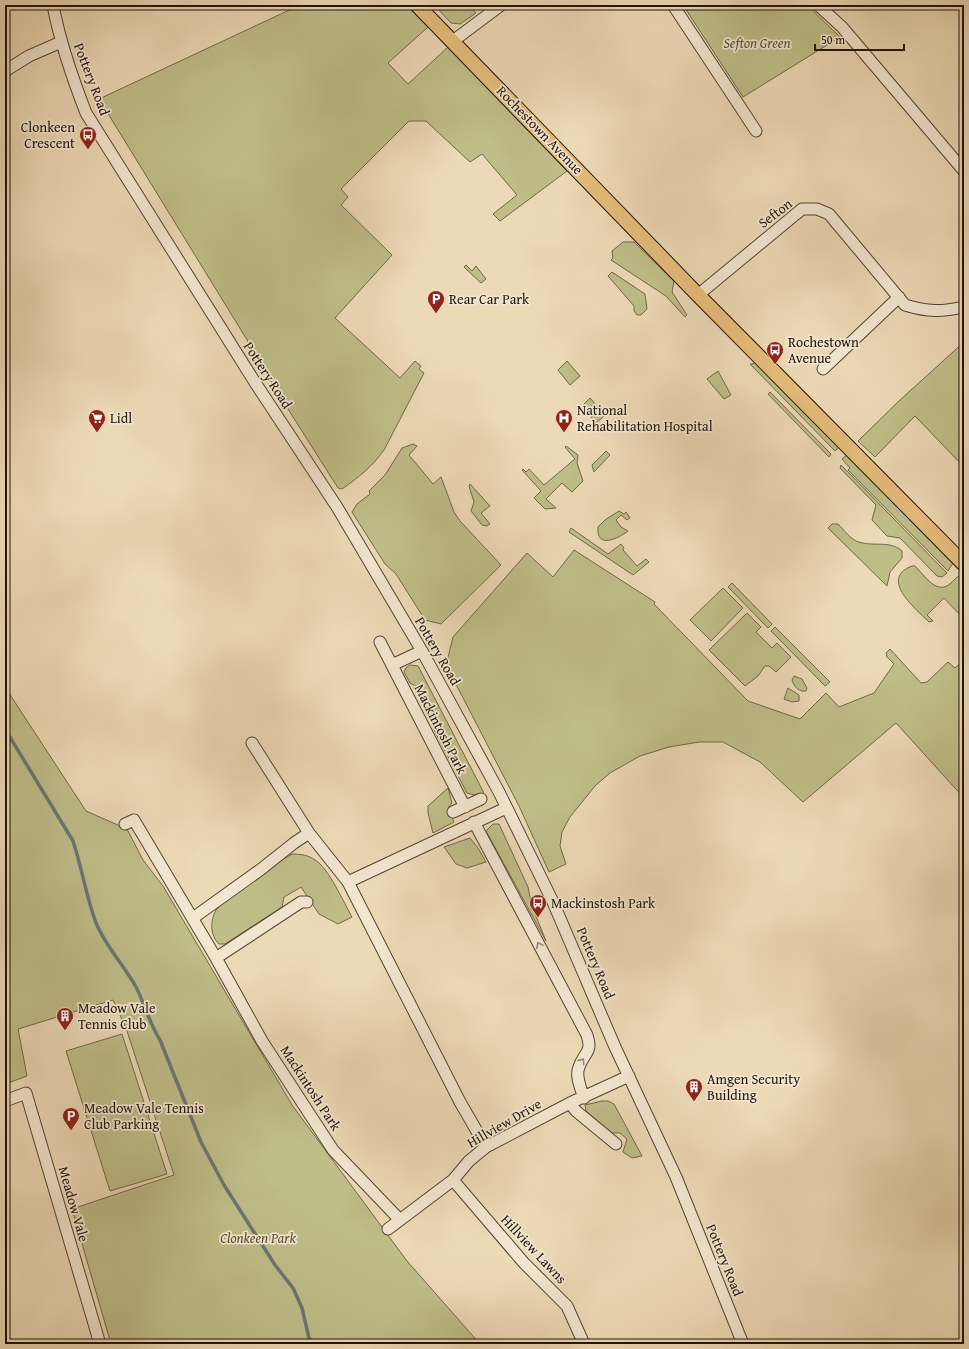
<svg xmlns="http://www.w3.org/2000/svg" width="969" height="1349" font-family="'Gentium Book Plus',serif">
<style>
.green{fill:#bfbd88;stroke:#706849}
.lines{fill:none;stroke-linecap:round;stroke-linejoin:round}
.stream{stroke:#6b7672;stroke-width:3.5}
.minor-casing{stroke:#534535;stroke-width:13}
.major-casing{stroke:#20140a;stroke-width:16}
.minor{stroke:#f3e6cf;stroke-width:11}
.major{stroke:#e6bc7a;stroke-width:14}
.oneway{stroke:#948876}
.labels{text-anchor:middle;stroke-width:3.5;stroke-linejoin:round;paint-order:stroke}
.park-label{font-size:14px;font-style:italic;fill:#584f36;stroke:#f3e6cf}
.street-label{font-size:14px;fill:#20140a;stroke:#f3e6cf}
.poi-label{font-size:14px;fill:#20140a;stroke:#f3e6cf;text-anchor:start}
</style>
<rect width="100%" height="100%" fill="#ecd9b5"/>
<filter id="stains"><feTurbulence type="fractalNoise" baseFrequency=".005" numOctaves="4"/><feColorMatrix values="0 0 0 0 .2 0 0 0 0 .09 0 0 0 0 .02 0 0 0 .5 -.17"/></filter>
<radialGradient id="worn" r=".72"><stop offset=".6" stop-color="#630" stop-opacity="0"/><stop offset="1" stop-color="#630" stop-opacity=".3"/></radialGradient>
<path class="green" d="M300 5H406L428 27 388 63 408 84 448 47 567 171 500 221 493 214 517 195 482 154 470 162 426 121H409L341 189 348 197 341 205 392 255 335 318 400 378 415 361 421 366 419 369 424 373 384 450C372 467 359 477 342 489L338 488 281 398 249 343 99 99Z
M434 5H469L476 13 460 24 451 23Z
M683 5H807L840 37 743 97Z
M623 242H634L674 281 672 292 687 315 685 317 666 296 611 260 613 258 612 251Z
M466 265 472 271 476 266 486 279 481 283 464 267Z
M612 272 645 294 647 309 641 315H637L634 311V306L608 276Z
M964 342V467L915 416 875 457 858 441 900 400Z
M756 360 840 446 835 451 750 364H753Z
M567 361 580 376 570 385 558 370Z
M718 371 731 395 724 399 707 379Z
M770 392 831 454 829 457 768 394Z
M590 398 603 413 609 407 612 409 596 423 582 406Z
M413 444 417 446 409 455 433 484 441 477 454 512 460 521 501 565 441 624 425 620 396 574 385 564 352 512 357 504 370 494 369 491 385 475 402 448Z
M566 446 578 455 577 463 583 481 572 492 562 483 546 499 556 508 545 509 534 498 541 491 522 470 523 469 526 472 529 469 544 485 575 459 565 447Z
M606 451 610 455 594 472 592 465Z
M848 454 950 558 953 563 948 571 848 470 850 468 842 459Z
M841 465 947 573 942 577 937 576 900 538 887 536 872 520 876 505 840 468Z
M470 484 490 506 481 513 490 524 487 526 482 525 471 511 474 502 469 486Z
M619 511 624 514 626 512 630 518 627 520 621 515 616 520 621 527 628 531C619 538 596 550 598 527L605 520Z
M832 524H838C844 530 851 540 859 542 874 547 890 540 902 551V558L890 572 887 586 828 528Z
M571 528 608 554 621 544 624 548 623 550 637 566 646 559 649 562 633 575 569 532Z
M574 550 655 602 654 604 748 701 800 719 826 693 839 707 874 693 894 664 886 656 887 655 886 653 890 649 921 683 927 682 948 662 955 668 964 660V798L896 723 803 802 760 762 723 742H699L669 747 640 756 610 773 595 786 570 817 562 832 560 846 566 864 549 872 519 806 446 665 453 637 527 553 553 577Z
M912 566H915C925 576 937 596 951 583 955 579 958 575 964 575V619L944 598 927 615 933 621 929 622C917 610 878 579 912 566Z
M732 583 772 624 768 628 728 587Z
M723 588 743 608 711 641 690 620Z
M747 613 761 627 756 632 772 648 777 643 791 657 776 672 769 666H765L758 676 745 686 709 650Z
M775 627 830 682 825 686 771 631Z
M410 665 418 666 484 793 474 795 467 793 434 730 433 725 436 720 417 687 410 683 404 672 406 668Z
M794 676 802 679 807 688 806 691C799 692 794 687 792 680Z
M5 687 86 811 127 829 143 860 163 886 292 1105 407 1261 480 1344H285L284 1342 282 1344H111L72 1209 174 1175 126 1028 113 1000 18 1029 27 1076 5 1084Z
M788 688 799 695V701L792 702 784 699Z
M448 788 452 803 448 808 454 822 433 833 428 813V806Z
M493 824H499L528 887 532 906 546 941 486 831Z
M470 838 478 848 486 862 467 868 456 864 444 847Z
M292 854C301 854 308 855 315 860 328 867 344 903 352 917L338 924 319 914 301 887 284 897 282 907 225 944H219C210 935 210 921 216 910 221 902 282 859 292 854Z
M122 1034 167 1174 110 1191 66 1051Z
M602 1101H608L614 1104 642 1156 632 1158 623 1152 627 1139 620 1133H612L586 1111 585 1105Z"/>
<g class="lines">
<path class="stream" d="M5 729 73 841C82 868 86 896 96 923 106 947 124 965 136 987 145 1004 149 1023 160 1040L201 1142 224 1185 275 1265 293 1288 302 1308 309 1338 313 1344"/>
<defs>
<path id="minor" d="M53 5C60 43 72 77 86 113L256 384 337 507 422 651 499 792 553 902 615 1047 676 1177 743 1344
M673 5 756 131
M818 5 842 27 964 171
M453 41 501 5
M5 71 29 56 61 42
M698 295 802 209H817L829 214 905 305C928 312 941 312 964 307
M823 369 899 297
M380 642 465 807
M392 665 422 651
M252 743 309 833 348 882 460 1102 486 1147
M453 812 481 799
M474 822 587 1035C593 1053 584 1052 579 1067 575 1076 581 1089 584 1098
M125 824 134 820 216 958 262 1041 333 1150 400 1220
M348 882 506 808
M193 918 260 870 294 843 309 833
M216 958 301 902H307
M5 1101 26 1093 100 1344
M570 1103 576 1111 616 1144
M453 1180 524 1263 567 1306 584 1344
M388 1229 453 1180 469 1161 486 1147 570 1103 629 1076"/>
<path id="major" d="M417 5 698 295 964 564"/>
</defs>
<use href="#minor" class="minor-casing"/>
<use href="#major" class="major-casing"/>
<use href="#minor" class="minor"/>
<use href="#major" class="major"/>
</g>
<defs><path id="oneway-chevron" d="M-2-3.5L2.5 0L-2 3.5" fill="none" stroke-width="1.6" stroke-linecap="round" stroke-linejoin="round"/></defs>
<g class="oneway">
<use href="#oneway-chevron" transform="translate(539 945) rotate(-118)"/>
<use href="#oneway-chevron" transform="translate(582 1061) rotate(-55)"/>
</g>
<defs>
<symbol id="bus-pin" viewBox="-11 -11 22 30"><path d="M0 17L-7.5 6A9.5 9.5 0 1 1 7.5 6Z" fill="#8f2418" stroke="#f3e6cf"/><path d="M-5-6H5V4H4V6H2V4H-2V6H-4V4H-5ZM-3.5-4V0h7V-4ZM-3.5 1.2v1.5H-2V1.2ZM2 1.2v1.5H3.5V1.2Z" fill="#fff"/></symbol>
<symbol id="parking-pin" viewBox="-11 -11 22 30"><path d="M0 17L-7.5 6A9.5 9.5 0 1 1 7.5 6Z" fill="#8f2418" stroke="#f3e6cf"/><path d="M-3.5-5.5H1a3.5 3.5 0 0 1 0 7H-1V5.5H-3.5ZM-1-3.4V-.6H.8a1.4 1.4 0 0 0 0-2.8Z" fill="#fff"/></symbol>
<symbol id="supermarket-pin" viewBox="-11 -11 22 30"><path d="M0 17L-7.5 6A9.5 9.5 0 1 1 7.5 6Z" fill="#8f2418" stroke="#f3e6cf"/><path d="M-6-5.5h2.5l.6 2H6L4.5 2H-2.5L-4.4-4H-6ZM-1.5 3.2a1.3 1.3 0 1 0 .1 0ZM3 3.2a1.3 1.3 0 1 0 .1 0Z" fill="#fff"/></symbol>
<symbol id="hospital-pin" viewBox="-11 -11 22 30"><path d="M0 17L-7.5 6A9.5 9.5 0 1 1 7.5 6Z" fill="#8f2418" stroke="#f3e6cf"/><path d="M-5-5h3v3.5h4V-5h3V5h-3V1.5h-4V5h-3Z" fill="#fff"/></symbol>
<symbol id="building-pin" viewBox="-11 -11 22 30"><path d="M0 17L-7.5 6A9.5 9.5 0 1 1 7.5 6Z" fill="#8f2418" stroke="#f3e6cf"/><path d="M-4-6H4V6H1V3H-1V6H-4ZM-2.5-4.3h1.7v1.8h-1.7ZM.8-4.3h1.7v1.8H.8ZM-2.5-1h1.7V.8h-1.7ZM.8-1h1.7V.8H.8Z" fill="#fff"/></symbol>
</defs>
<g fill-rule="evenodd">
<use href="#bus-pin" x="78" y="125" width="20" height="27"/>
<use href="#parking-pin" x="426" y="289" width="20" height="27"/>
<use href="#bus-pin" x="765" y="340" width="20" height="27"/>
<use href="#supermarket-pin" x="87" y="408" width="20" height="27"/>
<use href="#hospital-pin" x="554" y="408" width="20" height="27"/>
<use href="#bus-pin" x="528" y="893" width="20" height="27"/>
<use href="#building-pin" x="55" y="1006" width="20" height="27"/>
<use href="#building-pin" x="684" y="1077" width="20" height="27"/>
<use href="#parking-pin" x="61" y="1106" width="20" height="27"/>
</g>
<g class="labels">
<g class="park-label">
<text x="757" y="48">Sefton Green</text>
<text x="258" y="1243">Clonkeen Park</text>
</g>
<g class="street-label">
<text transform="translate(92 79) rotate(69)" y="5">Pottery Road</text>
<text transform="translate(540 130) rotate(46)" y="5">Rochestown Avenue</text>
<text transform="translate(775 213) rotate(-37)" y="5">Sefton</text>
<text transform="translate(268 375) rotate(57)" y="5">Pottery Road</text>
<text transform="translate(438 651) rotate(60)" y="5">Pottery Road</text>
<text transform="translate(441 729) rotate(63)" y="5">Mackintosh Park</text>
<text transform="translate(596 963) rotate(67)" y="5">Pottery Road</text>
<text transform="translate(311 1088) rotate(57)" y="5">Mackintosh Park</text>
<text transform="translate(504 1123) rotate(-30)" y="5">Hillview Drive</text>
<text transform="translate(74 1204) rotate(74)" y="5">Meadow Vale</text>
<text transform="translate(534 1249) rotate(47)" y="5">Hillview Lawns</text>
<text transform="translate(725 1260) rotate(68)" y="5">Pottery Road</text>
</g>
<g class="poi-label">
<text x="75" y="132" text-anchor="end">Clonkeen<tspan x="75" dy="16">Crescent</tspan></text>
<text x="449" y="304">Rear Car Park</text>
<text x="788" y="347">Rochestown<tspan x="788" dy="16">Avenue</tspan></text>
<text x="577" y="415">National<tspan x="577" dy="16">Rehabilitation Hospital</tspan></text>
<text x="110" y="423">Lidl</text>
<text x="551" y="908">Mackinstosh Park</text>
<text x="78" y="1013">Meadow Vale<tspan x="78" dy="16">Tennis Club</tspan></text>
<text x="707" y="1084">Amgen Security<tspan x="707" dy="16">Building</tspan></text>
<text x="84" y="1113">Meadow Vale Tennis<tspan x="84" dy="16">Club Parking</tspan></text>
</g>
</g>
<rect width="969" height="1349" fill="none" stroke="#ecd9b5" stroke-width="20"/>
<rect x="6" y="6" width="957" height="1337" fill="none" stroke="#20140a" stroke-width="2"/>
<rect x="10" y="10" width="949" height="1329" fill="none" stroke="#20140a"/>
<path d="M815 44v6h89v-6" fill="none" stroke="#20140a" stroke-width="2"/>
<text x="821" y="44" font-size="12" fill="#20140a" stroke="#f3e6cf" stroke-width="3" paint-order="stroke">50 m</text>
<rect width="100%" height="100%" filter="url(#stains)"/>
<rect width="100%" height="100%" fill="url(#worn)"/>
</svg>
